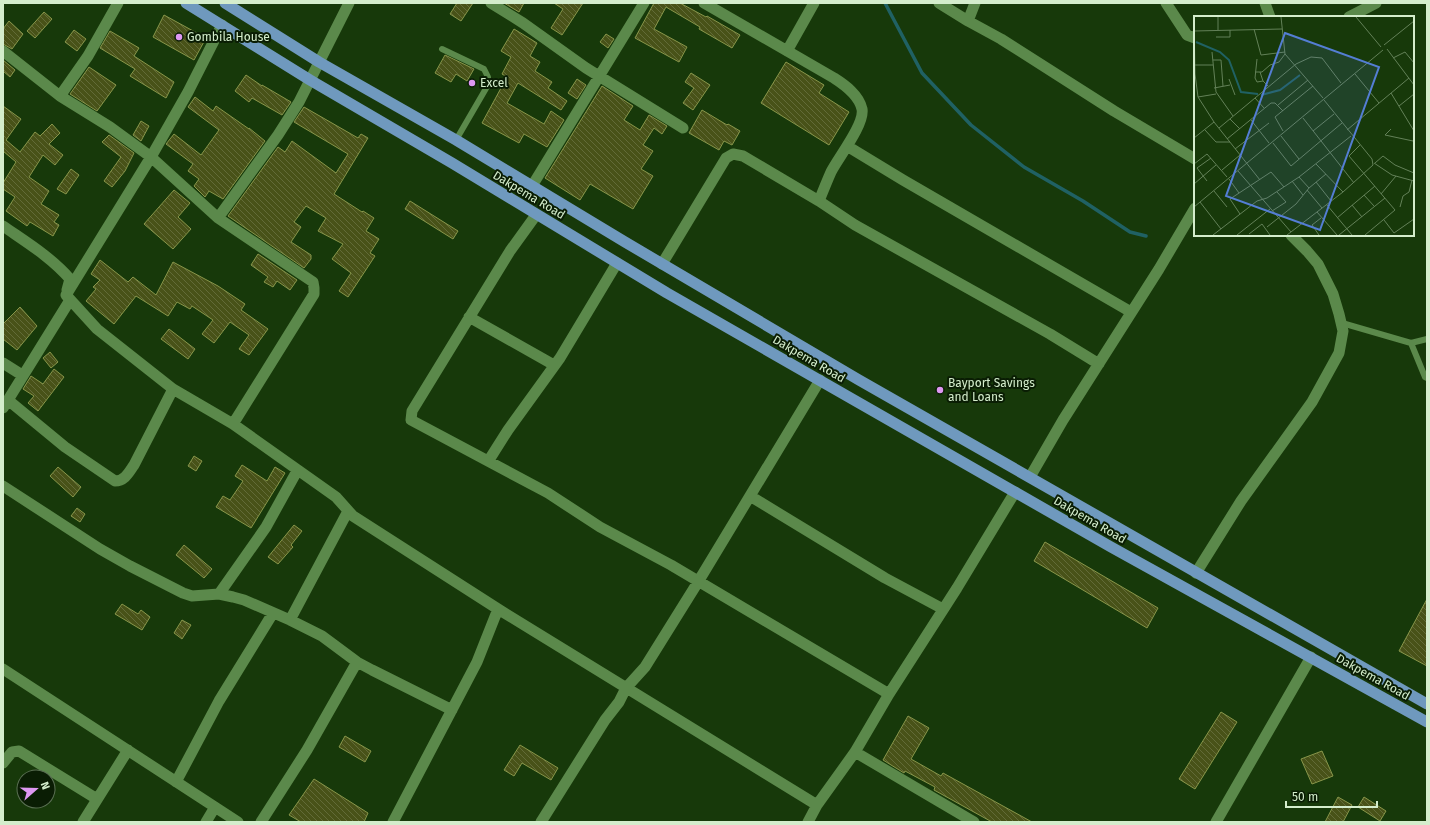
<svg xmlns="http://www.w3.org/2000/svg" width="1430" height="825" font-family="'Fira Sans',sans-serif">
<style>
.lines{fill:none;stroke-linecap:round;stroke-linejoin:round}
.stream{stroke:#206164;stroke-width:3.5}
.building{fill:url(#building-back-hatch);stroke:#88964a}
.service{stroke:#5b894b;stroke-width:6}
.minor{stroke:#5b894b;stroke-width:11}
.trunk{stroke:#6f99be;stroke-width:11}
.poi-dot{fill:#de98f2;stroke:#0a1d04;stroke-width:1.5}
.labels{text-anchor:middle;stroke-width:4;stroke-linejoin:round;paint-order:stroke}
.poi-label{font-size:12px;fill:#d4edcc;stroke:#0a1d04;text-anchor:start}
.street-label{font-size:12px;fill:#d4edcc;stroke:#0a1d04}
.inset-river{fill:none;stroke:#206164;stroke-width:2}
.inset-road{fill:none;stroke:#638158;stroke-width:1}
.view{fill:#547ed4;fill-opacity:0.15;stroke:#547ed4;stroke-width:2}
.inset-edge{fill:none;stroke:#d4edcc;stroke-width:2}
</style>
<defs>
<pattern id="building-back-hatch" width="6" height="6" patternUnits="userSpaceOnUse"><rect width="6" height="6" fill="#485218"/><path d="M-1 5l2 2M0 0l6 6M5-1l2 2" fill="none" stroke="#626b38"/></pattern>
</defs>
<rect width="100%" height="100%" fill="#17390a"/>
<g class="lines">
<path class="stream" d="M885 3 922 73 971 125 1024 167 1083 201 1130 232 1146 236"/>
</g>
<path class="building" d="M457 3H473L461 21 450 14Z
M504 3H524L519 12Z
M554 3H583L562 35 551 28 563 9Z
M654 3H680L706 17 707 16 740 35 732 48 699 29 700 27 666 7 654 29 687 47 679 62 635 38Z
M44 12 52 19 35 38 27 31Z
M164 15 206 38 194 60 153 37Z
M9 21 23 34 12 49 3 44V29Z
M514 29 537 43 530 56 540 62 535 71 552 82 548 88 567 101 561 110 518 83 507 103 544 124 551 111 564 120 547 147 524 134 519 143 482 123 507 77 502 74 511 57 501 51Z
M74 30 86 39 77 51 65 42Z
M110 31 139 48 134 56 174 82 166 98 130 76 135 69 100 48Z
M606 34 614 39 608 48 600 42Z
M445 55 474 69 467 81 456 74 451 82 435 73Z
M3 60 15 70 10 77 3 71Z
M786 62 824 85 819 93 849 112 829 145 761 103Z
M89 67 116 85 97 111 70 94Z
M691 73 710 85 693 110 683 103 694 88 685 82Z
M246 75 262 86V85L291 102 282 115 252 98 249 102 235 91Z
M577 79 586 85 577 99 568 93Z
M602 86 633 106 624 120 640 130 649 115 667 126 662 134 654 128 643 145 653 151 641 169 653 176 633 209 590 184 580 200 545 178Z
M195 97 213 111 216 106 249 129V128L265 141 223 199 209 191 205 197 194 186 199 179 188 171 193 164 166 144 174 134 201 155 219 130 188 107Z
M3 106 21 119 6 140 20 152 35 132 40 136 52 124 60 133 49 144 63 155 55 165 43 155 29 177 49 191 41 204 59 215 54 222 59 225 53 236 30 222 27 226 6 211 15 197 3 189V183L16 162 3 151Z
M304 107 358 138 361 134 368 138 334 194 362 212 363 211 374 218 366 231 379 239 370 253 375 256 348 297 339 291 351 273 332 259 343 244 318 231 326 218 306 206 294 222 301 227 291 242 311 255V259L304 268 228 216 278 147 285 152 292 141 336 173 348 154 294 122Z
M702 110 727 125 728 124 740 131 732 145 724 141 719 150 689 133Z
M141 121 149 126 141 141 133 135Z
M109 135 134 153 125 171 112 187 104 181 121 157 102 142Z
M71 169 79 175 66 194 57 189Z
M174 190 190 203 178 217 191 229 173 249 144 224Z
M410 201 458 231 453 239 405 209Z
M258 254 297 280 290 290 277 281 273 287 264 282 268 277 251 265Z
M100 260 128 282 133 277 156 295 173 262 218 286 245 304 241 310 268 329 249 355 239 349 249 335 230 322 214 343 202 334 213 320 192 306 190 309 177 302 168 316 136 296 114 324 86 301 96 289 93 287 100 280 91 274Z
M20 307 37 326 17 350 3 339V324Z
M169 329 195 349 188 359 161 339Z
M50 352 58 362 51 368 43 358Z
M54 369 64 377 38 411 28 403 34 396 23 389 31 376 43 384Z
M194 456 202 461 196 471 188 466Z
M242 465 267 481 275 467 285 473 251 528 216 507 223 496 230 500 243 481 235 476Z
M58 467 81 487 73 497 50 476Z
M77 508 85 514 80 522 71 516Z
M294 525 302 531 291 545 293 547 278 564 268 557Z
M1045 542 1158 608 1147 628 1034 561Z
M184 545 212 569 204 578 176 555Z
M1427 599V666L1399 651Z
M122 604 138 614 141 610 150 617 142 630 115 614Z
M182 620 191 625 182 639 174 633Z
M1221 712 1237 722 1195 789 1179 779Z
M908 716 929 728 911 759 941 776 943 773 1032 822H992L934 790 935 787 905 771 904 773 883 760Z
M345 736 371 751 365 762 339 747Z
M520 745 558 768 551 780 522 763 514 776 504 770Z
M1322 751 1333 776 1312 784 1301 759Z
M314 779 368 813 364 822H301L289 815Z
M1338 797 1352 805 1343 822H1325Z
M1364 797 1386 811 1380 821 1358 807Z"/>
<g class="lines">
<path class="service" d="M442 49 484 69 488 77V85L456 140
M1342 323 1411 343 1425 377 1427 378
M1411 343 1427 339"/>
<path class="minor" d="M491 3 523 23 586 68 683 128
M704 3 834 78C845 85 859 95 862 109 865 124 838 158 831 172 827 181 823 191 819 201
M939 3 968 21 1001 39 1114 111 1195 159
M1166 3 1187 35 1195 38
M1265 3 1270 17
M1349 17 1376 3
M968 21 975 3
M3 51 60 96 110 127 151 157 218 218 313 282 314 288V294L233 424
M787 51 814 3
M60 96 88 56 118 3
M847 146 903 180 1131 312
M532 186 644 3
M536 215 510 251 412 411 411 420 548 493 600 527 671 565 889 694
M218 218 278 135 299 102 349 3
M3 226C26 242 51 257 70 279L67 290
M662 264 726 158 733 154 743 156 819 201 855 225 1050 334 1099 364
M66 295 97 329 173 389 233 424 336 497 353 516 498 609 817 805
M66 295 151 157 188 92 222 25
M469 317 554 365
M3 363 22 375
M8 400 65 447 115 481C125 481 129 472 134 465L173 389
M3 408 70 300 66 295
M489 460 508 430 560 358 617 263
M1030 477 1063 420 1159 269 1195 208
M3 486 100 549 130 566 183 593 192 596 219 594 233 597 244 600 290 620 322 636 357 662 372 670 452 710
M750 496 885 578 943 609
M1196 573 1241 501 1312 402 1339 353 1343 331 1339 314 1333 294 1318 264 1307 251 1291 235
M219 594 266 527 297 471
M290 620 348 511
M3 669 238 822
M855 752 974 822
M3 763 12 752 19 751 97 799
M176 782 219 701 273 613
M83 822 128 750
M206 822 215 807
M261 822 307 750 357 662
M393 822 477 662 498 609
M541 822 605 720 619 702 626 688 645 667 698 582 820 380
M808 822 817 805 855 752 889 694 957 588 1015 492
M1216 822 1311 657"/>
<path class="trunk" d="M186 3 310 80 452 163 667 293 1111 547 1427 722
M225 3 319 62 456 140 625 242 859 380 1427 704"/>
</g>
<g class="poi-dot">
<circle cx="179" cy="37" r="4"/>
<circle cx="472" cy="83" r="4"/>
<circle cx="940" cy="390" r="4"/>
</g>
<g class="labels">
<g class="poi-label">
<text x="187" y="41">Gombila House</text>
<text x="480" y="87">Excel</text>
<text x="948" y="387">Bayport Savings<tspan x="948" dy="14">and Loans</tspan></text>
</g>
<g class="street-label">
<text transform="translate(529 195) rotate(31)" y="4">Dakpema Road</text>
<text transform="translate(809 359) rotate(30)" y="4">Dakpema Road</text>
<text transform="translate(1090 520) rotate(30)" y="4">Dakpema Road</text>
<text transform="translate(1373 677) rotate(29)" y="4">Dakpema Road</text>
</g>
</g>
<g transform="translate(1194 16)">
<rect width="220" height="220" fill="#17390a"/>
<path class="inset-river" d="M2 26 26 36 35 44 47 76 64 78M67 79 86 74 106 59"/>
<path class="inset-road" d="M0 1 1 58 4 81 20 106 66 164M87 1 91 38 129 82M162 1 187 31M60 13 67 39 91 36M24 14V1M0 15 88 13M22 21H36V14M190 29 220 5M193 33 220 69M18 36 22 76 39 100M199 42 211 36 220 47M63 43 61 62 63 66 69 65M19 44H27L29 70M1 49H19M61 56H68L76 49 85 46 91 38M66 56 69 65 74 70M161 58 185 87M35 63 41 79M20 72 36 69M197 77 220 115M4 81 22 78M61 82 102 48 117 41 128 42 147 67M84 89 114 64M205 90 220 78M109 102 160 167M36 103 46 113M57 104 75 127M25 112 61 82 70 92M197 113 191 119 219 125M11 114 22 126H36M153 114 215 62M89 115 81 101 119 70M119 115 140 98M87 120 105 143M0 122 20 106M33 123 77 87H81L89 95M79 127 97 150 148 107M166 129 155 140 201 194 171 219M41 133 75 107M180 147 198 159 220 165M181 147 189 140 201 149 220 157M0 148 13 138 33 161M122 148 149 176M28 154 46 139M44 155 97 216M105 161 115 172M35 163 45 177M13 165 3 152 17 142M98 165 109 179M122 166 137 185M0 168 22 149M113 174 128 192M20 175 33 191M187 178 202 160M170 179 180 190M6 186 27 213M133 189 158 219M158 189 168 201M0 191 189 34M206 191 209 180 215 176 218 164M78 195 92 186 83 176M123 196 143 219M46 198 36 183 77 156 90 171M143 202 181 170M190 204 200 217 220 203M73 211 102 188 115 172 132 158M55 218 68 208 76 219M19 219 63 185 73 182 105 161 157 120M43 219 76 193M93 219 149 176 179 149 178 143 130 84M125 219 118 209 127 202M145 219 191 182"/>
<path class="view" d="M91 17 185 51 126 214 32 180Z"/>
<rect width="220" height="220" class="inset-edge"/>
</g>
<rect width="1430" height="825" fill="none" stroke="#d4edcc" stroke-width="8"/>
<g transform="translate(36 789) rotate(70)"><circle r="19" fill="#0a1d04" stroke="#5b7054"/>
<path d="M0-3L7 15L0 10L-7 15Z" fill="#de98f2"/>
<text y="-6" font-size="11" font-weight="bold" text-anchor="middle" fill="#d4edcc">N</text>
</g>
<path d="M1286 801v6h91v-6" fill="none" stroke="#d4edcc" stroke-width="2"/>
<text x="1292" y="801" font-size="12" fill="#d4edcc" stroke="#0a1d04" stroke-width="3" paint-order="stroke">50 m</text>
</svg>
